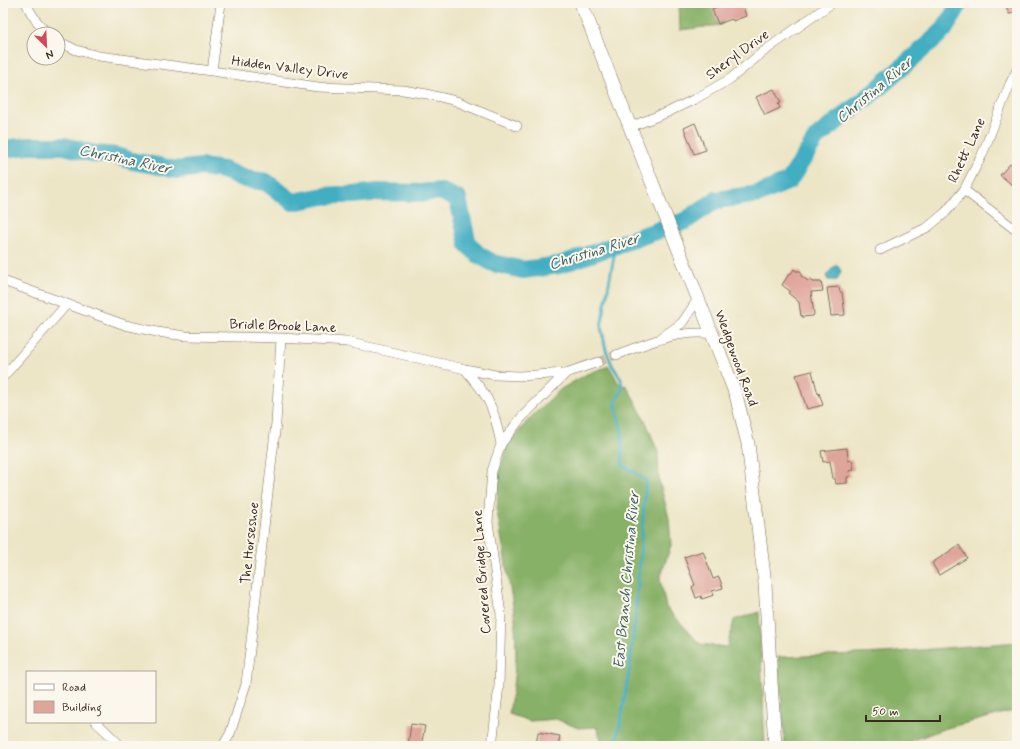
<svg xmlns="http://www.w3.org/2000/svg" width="1020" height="749" font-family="Mynerve,sans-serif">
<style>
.forest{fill:#88b168;stroke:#626e43}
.water{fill:#43aec2;stroke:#3f6c70}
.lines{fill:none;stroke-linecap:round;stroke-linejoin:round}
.stream{stroke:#43aec2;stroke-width:3}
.river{stroke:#43aec2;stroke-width:18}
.building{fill:#dfa59b}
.street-tunnel{stroke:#c9c0a4;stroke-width:9;stroke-dasharray:9 4.5;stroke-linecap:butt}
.street-casing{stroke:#796b59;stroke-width:10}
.secondary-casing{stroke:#796b59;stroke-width:14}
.street{stroke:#fff;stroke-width:9}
.secondary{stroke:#fff;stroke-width:13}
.labels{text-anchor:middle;stroke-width:4;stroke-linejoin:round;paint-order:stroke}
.street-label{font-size:14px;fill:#3b2a1e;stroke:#fbf7ec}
.water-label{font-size:15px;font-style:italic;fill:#3e5f60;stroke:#fbf7ec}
</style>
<rect width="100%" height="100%" fill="#fbf7ec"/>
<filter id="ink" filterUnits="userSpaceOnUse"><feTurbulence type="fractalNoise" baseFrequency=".025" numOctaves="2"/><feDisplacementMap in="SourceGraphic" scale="8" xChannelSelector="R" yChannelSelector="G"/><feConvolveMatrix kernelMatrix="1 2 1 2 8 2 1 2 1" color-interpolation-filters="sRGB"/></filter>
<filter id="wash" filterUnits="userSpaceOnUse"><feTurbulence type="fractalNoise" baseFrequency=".012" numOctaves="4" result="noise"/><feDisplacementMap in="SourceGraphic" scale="16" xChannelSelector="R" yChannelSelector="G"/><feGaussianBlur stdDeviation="0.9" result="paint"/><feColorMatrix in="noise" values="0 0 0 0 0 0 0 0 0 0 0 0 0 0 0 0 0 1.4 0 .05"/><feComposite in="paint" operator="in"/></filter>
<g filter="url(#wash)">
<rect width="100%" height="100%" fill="#ece5c6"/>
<path class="forest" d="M679 3H737L721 25 680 30Z
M609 366 619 384 627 386 645 420 658 452 659 480 669 518 671 545 660 579 666 607 700 644 727 647 734 620 759 612 765 746H604L596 727 578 728 556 719 530 721 509 714 513 687 516 657 515 618 497 511 499 473 508 444 530 418 561 389 587 374Z
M1017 642V710L943 729 898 746H785L778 657 884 653Z"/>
<path class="water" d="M836 265 838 266 841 271 837 280H828L826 276C829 273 833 267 836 265Z"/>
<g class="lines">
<path class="stream" d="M616 746 629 672 635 620 646 480 622 465V431L615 402 622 391 621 379 612 365 606 350 601 327 616 245"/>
<path class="river" d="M3 149 29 146H64L96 154 116 156 132 161 154 165 177 170 201 167 223 170 246 179 266 182 293 202 324 196 339 195H354L378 192 421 193 440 191 458 199 468 245 479 255 493 263 523 270 559 265 685 221 716 200 759 194 789 181 817 137 874 92 944 30 960 3"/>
</g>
<g id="blocks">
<path class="building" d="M726 3H742L746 16 733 21 732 19 718 24 712 9Z
M1005 3H1017V12L1009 14Z
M774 89 781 103 778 104 780 108 765 115 756 97Z
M695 123 706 150 694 154 684 128Z
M1010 164 1017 170V189L1000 175Z
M794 269 796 271H801V276L808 281 811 280 813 282H821L823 291 811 292 814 314 813 316 802 317V315L801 316 799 302 788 293 790 291 782 285 789 274 790 275Z
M839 287 840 292H842L845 315 831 316 827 288Z
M812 371 818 394 819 393 823 405 807 409 796 375Z
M847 448 848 461 852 460 854 470 849 471 850 477H847V483L836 484 835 479H833L830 461 823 462 821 451Z
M959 545 967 558 939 575 932 563Z
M703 551 713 579 719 577 723 588 712 591 714 595 702 599 701 596 696 598 692 587 695 585 684 557Z
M411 724 425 726 421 746H408Z
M538 732 560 736 558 746H536Z"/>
</g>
</g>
<g filter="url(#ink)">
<use href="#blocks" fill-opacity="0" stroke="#796b59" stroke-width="1"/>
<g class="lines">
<path class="street-tunnel" d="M598 362 616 355"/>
<defs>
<path id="street" d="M26 3C31 14 39 26 49 34
M58 41 76 50 99 56 212 71 318 87 403 90 427 94 456 101 517 126
M212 71 221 3
M630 127 668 112 695 99 730 79 763 52 832 3
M964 190 1017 231
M880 250 928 227 946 212 964 190 982 155 1010 84 1017 70
M3 281 125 325 157 332 186 336 281 338 347 342 465 369 495 375 519 376 566 373
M661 338 682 323 698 299
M616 355C646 344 679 329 712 334
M465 369C471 377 478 384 483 392 494 408 497 426 501 444
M3 377 66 305
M96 722 121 746
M223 746 230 734 246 684 276 423 281 338
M492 746 499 685 501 614 488 522 492 471 501 444 521 418 566 373 598 362"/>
<path id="secondary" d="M581 3 722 359 736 395 748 444 765 584 775 746"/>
</defs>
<use href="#street" class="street-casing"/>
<use href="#secondary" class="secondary-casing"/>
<use href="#street" class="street"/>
<use href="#secondary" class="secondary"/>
</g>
</g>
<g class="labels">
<g class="street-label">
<text transform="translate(737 54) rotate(-36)" y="5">Sheryl Drive</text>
<text transform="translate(290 67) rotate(7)" y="5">Hidden Valley Drive</text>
<text transform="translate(966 150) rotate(-65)" y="5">Rhett Lane</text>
<text transform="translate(283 325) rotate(2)" y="5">Bridle Brook Lane</text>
<text transform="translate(737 358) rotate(70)" y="5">Wedgewood Road</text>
<text transform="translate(249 543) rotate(-84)" y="5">The Horseshoe</text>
<text transform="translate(481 572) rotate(-94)" y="5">Covered Bridge Lane</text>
</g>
<g class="water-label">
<text transform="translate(874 90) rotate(-40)" y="5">Christina River</text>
<text transform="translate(125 159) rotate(12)" y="5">Christina River</text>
<text transform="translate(594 251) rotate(-17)" y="5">Christina River</text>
<text transform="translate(626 580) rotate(-85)" y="5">East Branch Christina River</text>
</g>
</g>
<rect width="1020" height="749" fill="none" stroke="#fbf7ec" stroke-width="16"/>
<rect x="26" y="671" width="130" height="52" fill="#fbf7ec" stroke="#aea59a"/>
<rect x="34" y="684" width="20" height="6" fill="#ffffff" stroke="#aea59a"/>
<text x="62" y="691" font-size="12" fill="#3b2a1e">Road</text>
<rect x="34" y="701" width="20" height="12" fill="#dfa59b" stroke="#aea59a"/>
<text x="62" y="711" font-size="12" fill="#3b2a1e">Building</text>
<g transform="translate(46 46) rotate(156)"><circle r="19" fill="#fbf7ec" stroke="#aea59a"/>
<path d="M0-3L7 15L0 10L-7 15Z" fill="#d1495b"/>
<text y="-6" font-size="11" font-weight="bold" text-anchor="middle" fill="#3b2a1e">N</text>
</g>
<path d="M866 715v6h74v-6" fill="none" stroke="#3b2a1e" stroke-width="2"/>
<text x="872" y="715" font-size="12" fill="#3b2a1e" stroke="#fbf7ec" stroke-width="3" paint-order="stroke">50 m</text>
</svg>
